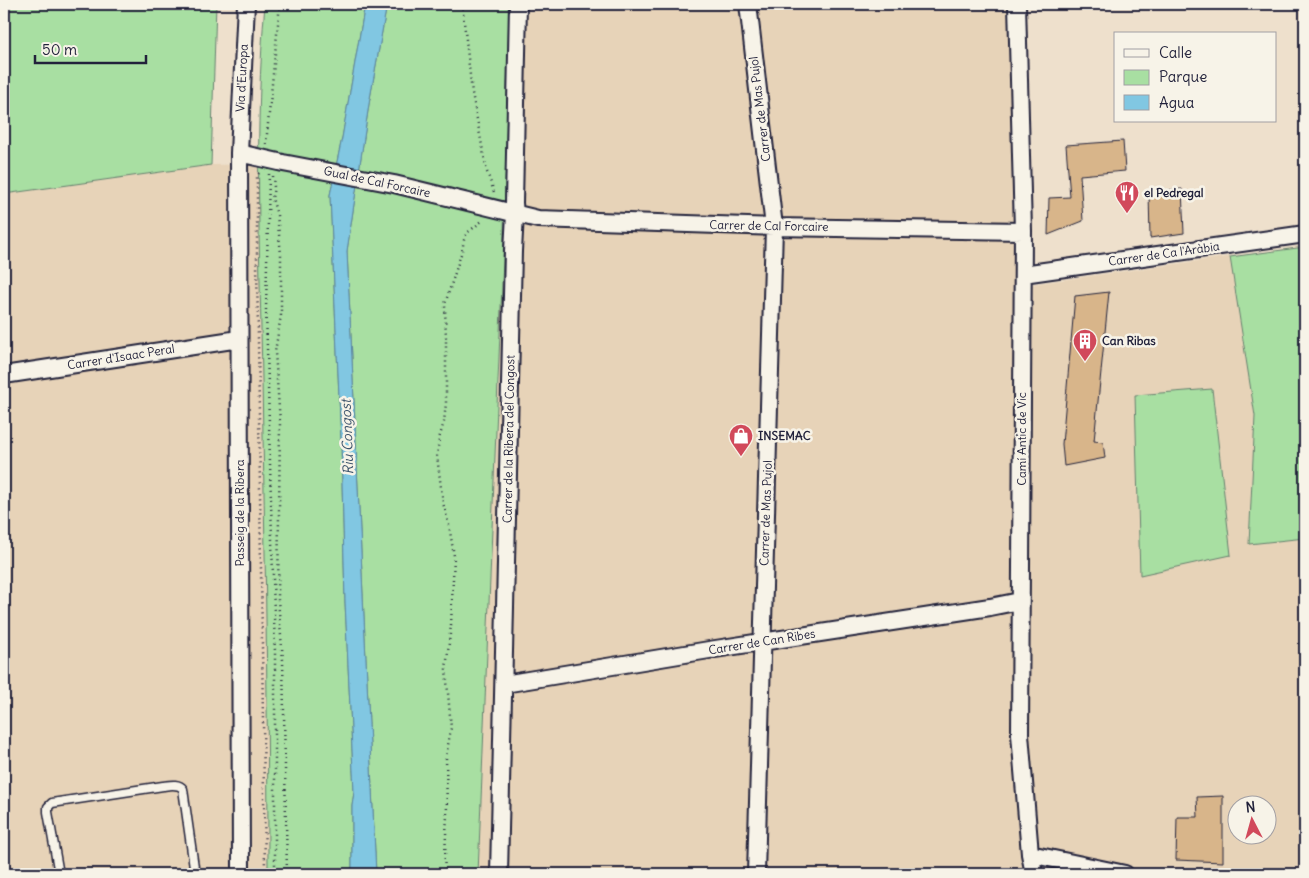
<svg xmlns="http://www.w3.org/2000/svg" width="1309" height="878" font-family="Delius,sans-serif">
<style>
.built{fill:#e7d3b8;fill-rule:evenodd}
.green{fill:#a8dfa2;stroke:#65806e}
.water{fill:#81c7e2;stroke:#5b859f}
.building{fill:#d8b58a;stroke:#22223b}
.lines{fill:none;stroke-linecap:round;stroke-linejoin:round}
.lane-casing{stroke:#22223b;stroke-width:11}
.street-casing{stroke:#22223b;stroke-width:20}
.path{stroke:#22223b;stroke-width:2.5;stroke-dasharray:1 4;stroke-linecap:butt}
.lane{stroke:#f7f3e8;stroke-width:8}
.street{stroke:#f7f3e8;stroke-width:16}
.labels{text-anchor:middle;stroke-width:5;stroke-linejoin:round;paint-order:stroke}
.street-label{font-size:12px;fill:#22223b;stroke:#f7f3e8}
.poi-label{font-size:12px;font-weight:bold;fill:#22223b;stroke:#f7f3e8;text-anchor:start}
.water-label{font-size:14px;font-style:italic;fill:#3e546d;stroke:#f7f3e8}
</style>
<rect width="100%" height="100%" fill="#eee0cc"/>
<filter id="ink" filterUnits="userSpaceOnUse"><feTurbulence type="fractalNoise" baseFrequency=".02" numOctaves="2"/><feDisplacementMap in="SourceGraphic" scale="10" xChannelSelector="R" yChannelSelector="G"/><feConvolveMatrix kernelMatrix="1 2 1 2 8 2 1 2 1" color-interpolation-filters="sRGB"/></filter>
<g filter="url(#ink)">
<path class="built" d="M509 4H1013L1025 285 1305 246V874H478L504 234ZM1236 806H1266V836H1236Z
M258 164 268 683V874H4V194L211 165Z"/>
<path class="green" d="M4 4H216L211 165 4 194Z
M265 4H365L342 138 330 195 341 441 345 602 354 792 352 806V874H268C268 709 265 545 262 380 260 255 254 129 265 4Z
M387 4H509L504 234 478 874H376L347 251 369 104Z
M1305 247V538L1249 544 1255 416 1230 257Z
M1212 389 1231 555 1140 575 1135 395Z"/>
<path class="water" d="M365 4H387L369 104 347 251 376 874H352V806L354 792 345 602 341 441 330 195 342 138Z"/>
<path class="building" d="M1123 141 1125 171 1080 175 1083 221 1048 235 1049 198 1070 197 1066 145Z
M1182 189 1184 233 1150 238 1149 192Z
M1109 292 1094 441 1103 442 1105 458 1064 466 1062 444 1075 296Z
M1223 796V862L1176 860 1177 817H1198L1197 797Z"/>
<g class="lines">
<defs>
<path id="lane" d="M59 874 48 812V807L52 803 163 786C170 785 179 783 183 789L195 874"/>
<path id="street" d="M748 4 774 227 756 874
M1017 4 1023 231 1020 734 1030 854 1034 874
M239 153 283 163 394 184 538 219 774 227 1023 231
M1023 274 1305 234
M4 375 239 339
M504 684 709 650 990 607 1020 601
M1030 854 1125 874
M241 874 239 153 246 4
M499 874 513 251 515 214 514 203 518 4"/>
</defs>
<use href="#lane" class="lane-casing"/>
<use href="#street" class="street-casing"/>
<path class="path" d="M462 4 472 93 487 172 494 192
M266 144 280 4
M259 173 257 176V263L265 874
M269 174 266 309 275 653V874
M273 176 274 187 272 198 277 215 281 254V315L275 352 280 422 278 600 283 660 287 874
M444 874 447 815 446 757 451 728 446 669 451 625 454 556 449 525 443 503 437 456 439 439 444 422 446 403V340L445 304 462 251 464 240 467 233 482 221"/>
<use href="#lane" class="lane"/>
<use href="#street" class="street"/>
</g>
</g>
<defs>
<symbol id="restaurant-pin" viewBox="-11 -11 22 30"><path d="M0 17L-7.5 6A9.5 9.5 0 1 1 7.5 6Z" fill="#d1495b" stroke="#f7f3e8"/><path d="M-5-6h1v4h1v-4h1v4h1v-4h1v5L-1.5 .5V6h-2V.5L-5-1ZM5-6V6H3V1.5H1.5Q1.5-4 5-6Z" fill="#fff"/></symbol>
<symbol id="building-pin" viewBox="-11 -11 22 30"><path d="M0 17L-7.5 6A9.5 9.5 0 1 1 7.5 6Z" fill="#d1495b" stroke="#f7f3e8"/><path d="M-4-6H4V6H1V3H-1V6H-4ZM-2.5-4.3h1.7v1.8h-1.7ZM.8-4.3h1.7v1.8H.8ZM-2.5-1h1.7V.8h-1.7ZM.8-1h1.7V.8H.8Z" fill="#fff"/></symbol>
<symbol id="shop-pin" viewBox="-11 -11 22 30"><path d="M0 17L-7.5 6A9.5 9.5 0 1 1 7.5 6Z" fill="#d1495b" stroke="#f7f3e8"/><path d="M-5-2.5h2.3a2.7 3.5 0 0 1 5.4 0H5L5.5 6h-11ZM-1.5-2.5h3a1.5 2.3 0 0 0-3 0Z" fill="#fff"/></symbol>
</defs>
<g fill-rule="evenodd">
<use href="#restaurant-pin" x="1113" y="179" width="28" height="38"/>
<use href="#building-pin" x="1071" y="327" width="28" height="38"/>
<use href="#shop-pin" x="727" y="422" width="28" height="38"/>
</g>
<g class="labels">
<g class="street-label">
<text transform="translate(242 78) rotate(-87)" y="4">Via d'Europa</text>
<text transform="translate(760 109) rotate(-97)" y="4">Carrer de Mas Pujol</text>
<text transform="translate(377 182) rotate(12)" y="4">Gual de Cal Forcaire</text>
<text transform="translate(769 226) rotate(1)" y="4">Carrer de Cal Forcaire</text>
<text transform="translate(1164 254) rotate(-8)" y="4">Carrer de Ca l'Aràbia</text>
<text transform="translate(121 357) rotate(-9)" y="4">Carrer d'Isaac Peral</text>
<text transform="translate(509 439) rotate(-89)" y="4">Carrer de la Ribera del Congost</text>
<text transform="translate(1022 439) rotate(-90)" y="4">Camí Antic de Vic</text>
<text transform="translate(240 513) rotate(-90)" y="4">Passeig de la Ribera</text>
<text transform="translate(766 513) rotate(-88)" y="4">Carrer de Mas Pujol</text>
<text transform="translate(762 642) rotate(-9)" y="4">Carrer de Can Ribes</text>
</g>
<g class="poi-label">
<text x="1144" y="197">el Pedregal</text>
<text x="1102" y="345">Can Ribas</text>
<text x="758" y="440">INSEMAC</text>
</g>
<g class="water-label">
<text transform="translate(347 437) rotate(-92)" y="5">Riu Congost</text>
</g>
</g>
<rect width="1309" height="878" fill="none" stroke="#f7f3e8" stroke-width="20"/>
<rect x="10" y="10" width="1289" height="858" fill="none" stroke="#22223b" stroke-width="2" filter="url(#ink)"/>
<rect x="1114" y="32" width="162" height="90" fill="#f7f3e8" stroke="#a29fa3"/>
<rect x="1124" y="49" width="25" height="8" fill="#f7f3e8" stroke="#a29fa3"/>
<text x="1159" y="58" font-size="15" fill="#22223b">Calle</text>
<rect x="1124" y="70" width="25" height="15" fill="#a8dfa2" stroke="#a29fa3"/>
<text x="1159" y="82" font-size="15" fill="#22223b">Parque</text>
<rect x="1124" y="95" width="25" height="15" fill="#81c7e2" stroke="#a29fa3"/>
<text x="1159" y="108" font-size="15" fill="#22223b">Agua</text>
<g transform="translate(1252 820) rotate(354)"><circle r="24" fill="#f7f3e8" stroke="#a29fa3"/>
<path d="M0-4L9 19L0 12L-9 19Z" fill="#d1495b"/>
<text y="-8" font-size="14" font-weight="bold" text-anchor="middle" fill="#22223b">N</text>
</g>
<path d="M35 55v8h111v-8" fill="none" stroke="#22223b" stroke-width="2.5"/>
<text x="42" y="55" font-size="15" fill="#22223b" stroke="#f7f3e8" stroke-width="4" paint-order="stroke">50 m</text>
</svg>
